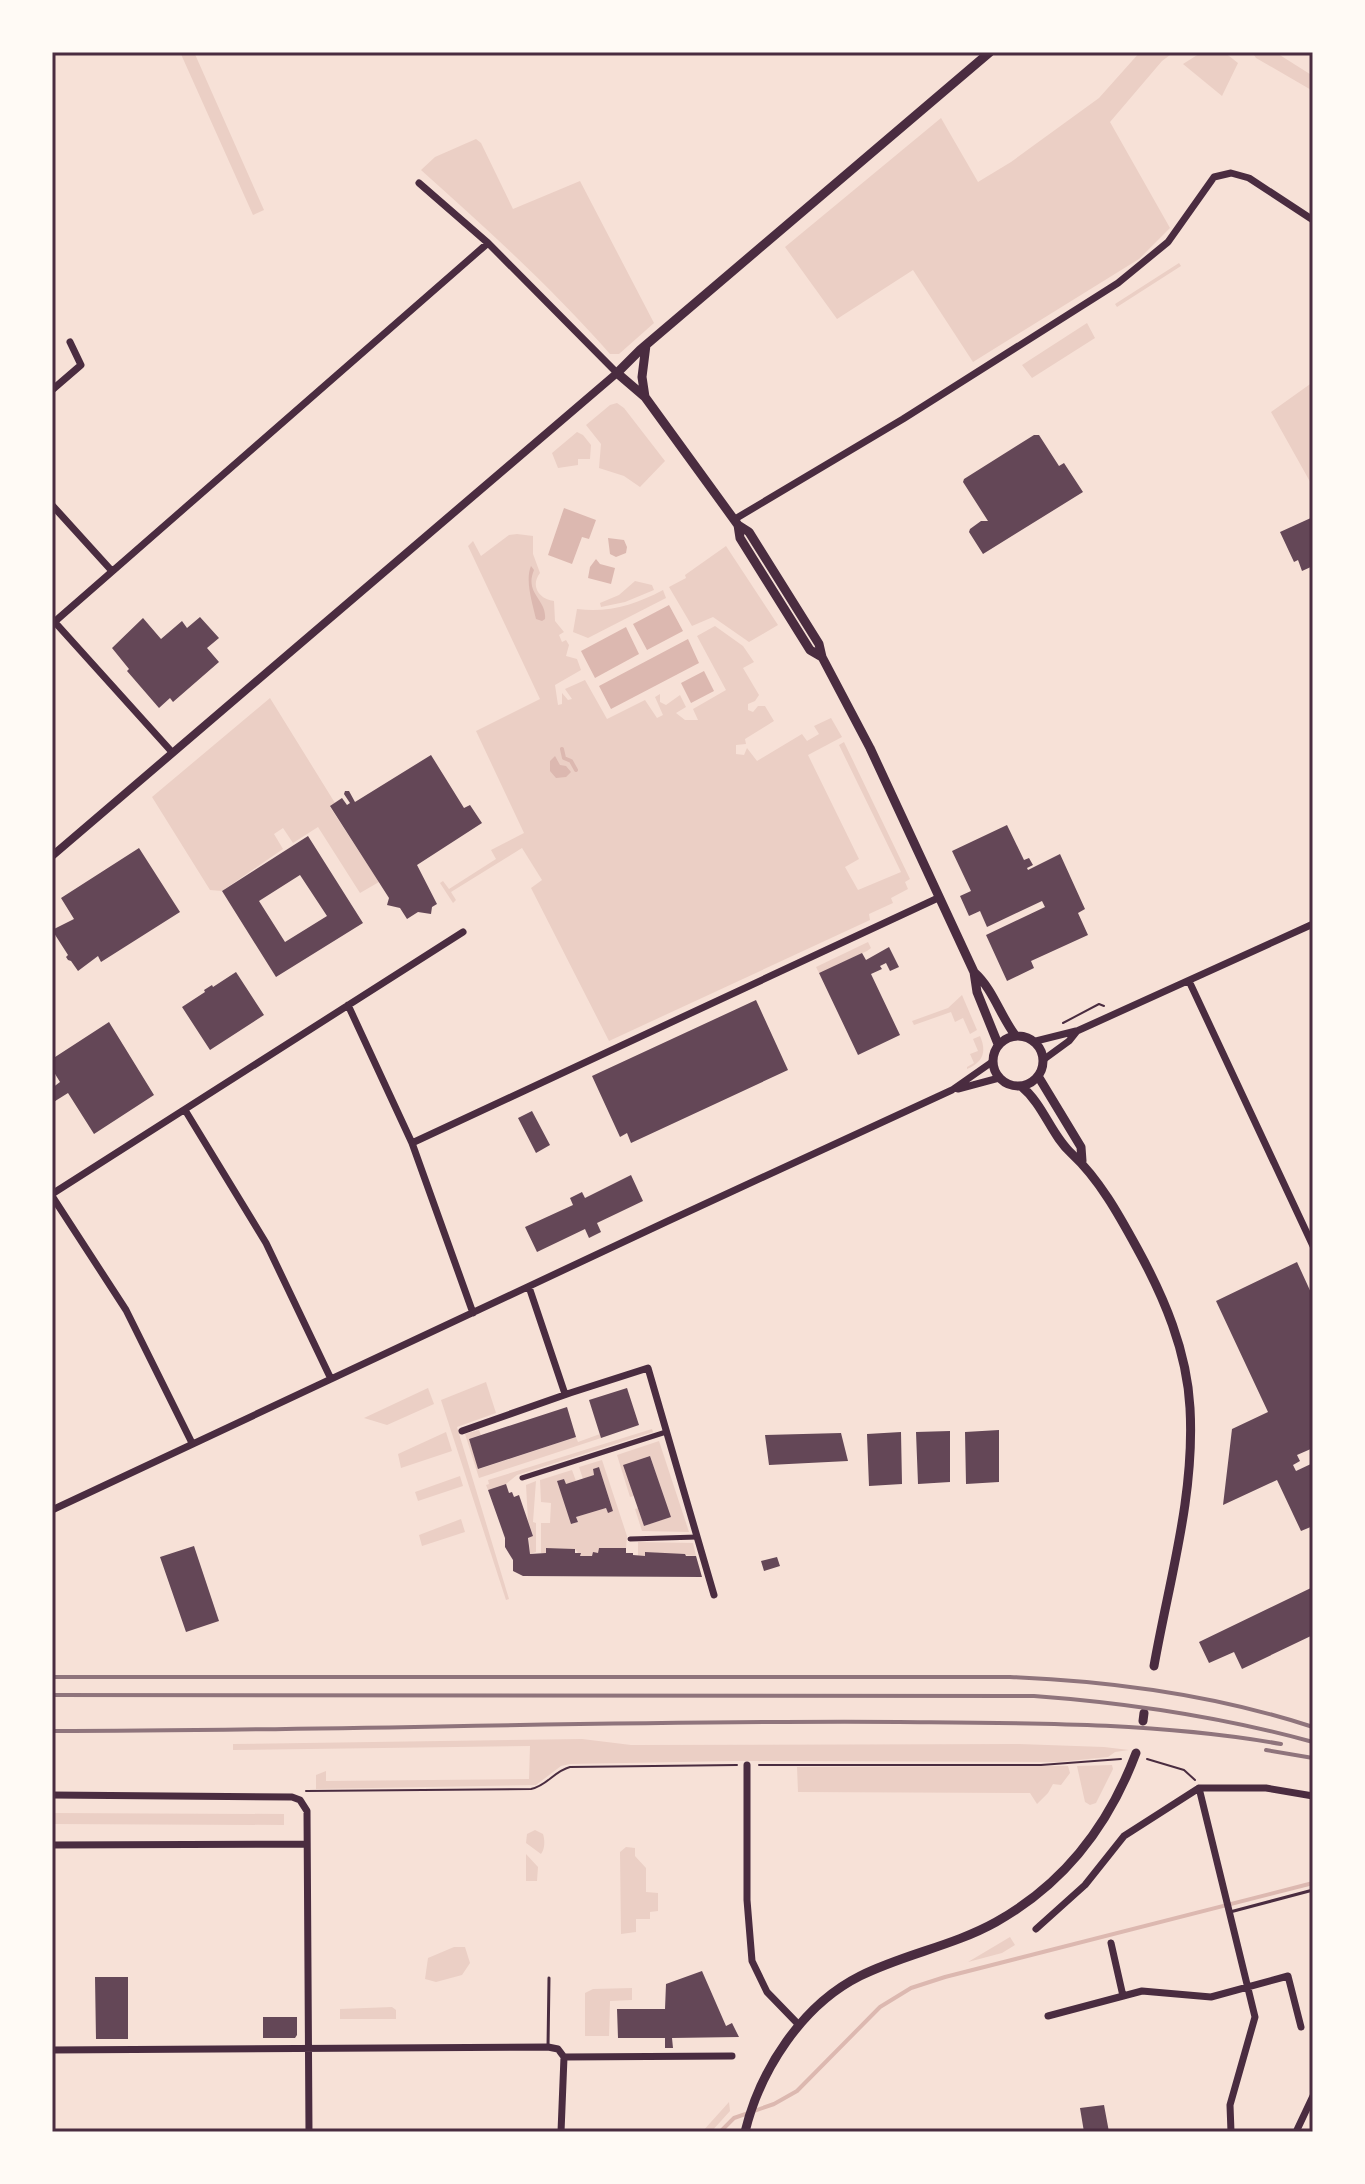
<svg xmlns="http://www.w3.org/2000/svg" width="1365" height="2184" font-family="'Source Serif 4',serif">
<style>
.green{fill:#ebcfc5}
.water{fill:#dcb8b0}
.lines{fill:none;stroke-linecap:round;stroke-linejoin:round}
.stream{stroke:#dcb8b0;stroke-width:4}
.building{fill:#644757;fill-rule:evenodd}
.path{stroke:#4a2c40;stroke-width:2}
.service{stroke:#4a2c40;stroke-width:3}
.pedestrian{stroke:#4a2c40;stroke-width:5}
.minor{stroke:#4a2c40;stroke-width:7}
.tertiary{stroke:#4a2c40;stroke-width:8}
.secondary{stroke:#4a2c40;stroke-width:9}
.rail{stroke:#8f747c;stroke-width:4}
.neatline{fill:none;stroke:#4a2c40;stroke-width:3}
</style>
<rect width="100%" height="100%" fill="#f7e1d7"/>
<path class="green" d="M180 52H194L264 210 253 215Z
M1140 52H1174L1162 61 1110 122 1170 228 1139 259 973 362 913 270 837 319 785 247 941 118 978 182 1011 162 1099 98Z
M1202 52H1224L1238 63 1222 96 1183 64Z
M1252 52H1275L1313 76V91L1256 58Z
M476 139 481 143 513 209 580 181 654 323 619 354H610C551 287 487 229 421 170L435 157Z
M1179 263 1181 266 1117 307 1115 304Z
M1087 323 1095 338 1032 378 1022 365Z
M1313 382V487L1271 412Z
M617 403 624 408 665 461 640 487 624 476 599 468 601 444 586 425 610 405Z
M577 432 583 435 591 445 590 459H578V465L558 468 552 453Z
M517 534 533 536V554L540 573C530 586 539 599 554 601L555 621 564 632 559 635 562 642 566 640 569 645 566 656 577 659 581 670 555 685 558 705 562 704V693L568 700 572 699 565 689 585 680 607 719 645 700 657 718 663 715 655 697 660 694V702L666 705 680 695 686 707 676 713 685 720H698L693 709 726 690 697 636 715 626 743 646 754 662 743 668 759 695 755 701 748 704V710L753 712 758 706H765L774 721 745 739 746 744 736 745V754L744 755 747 748 757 761 802 734 807 741 819 734 814 726 831 718 842 737 808 755 858 857 859 859 845 867 858 890 901 872 839 745 844 742 910 879 905 882 908 889 891 898 893 903 869 914 870 920 609 1041 531 888 542 880 522 848 451 892 456 900 453 903 440 883 443 881 449 889 496 859 491 850 524 833 476 731 540 699 468 546 473 541 481 556 509 535Z
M726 546 778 625 749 642 713 617 692 626 669 587 686 578 685 575Z
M635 581 652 585 654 590 625 602 601 607 600 603 619 595Z
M663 590 666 598 588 638 573 632 577 609C608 613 635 605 663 590Z
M270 698 335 803 330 807 379 882 360 893 318 827 293 843 283 828 274 834 283 849 222 891 210 890 152 797Z
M868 942 871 948 867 951 819 973 816 967Z
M962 995 977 1030 970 1034 963 1018 955 1022 951 1012 914 1025 912 1021 948 1008Z
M980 1036C987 1052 983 1062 967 1069V1067L974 1063 970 1054 978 1051 973 1039Z
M486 1382 496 1413 457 1427 509 1599 506 1600 441 1400Z
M428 1388 434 1404 387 1425 364 1418Z
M652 1429 653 1432 517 1475 506 1484 488 1490 486 1485 489 1484 488 1480Z
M479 1430 481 1435 469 1439 479 1469 576 1437 578 1442 600 1434 601 1438 479 1478 465 1434Z
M446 1432 452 1451 401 1468 398 1454Z
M659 1441 689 1532 642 1531 635 1509 638 1508 644 1526 670 1517 650 1456 624 1465 634 1496 630 1497 617 1455Z
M602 1460 627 1536 626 1548H599L598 1553H593L592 1556H580L575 1549 547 1548 546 1553H541V1523H550L551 1503 541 1502 540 1480 572 1470 576 1481 566 1484 564 1479 558 1481 572 1524 578 1522 576 1517 606 1508 608 1512 613 1511 599 1467 593 1469 594 1475 583 1479 579 1467Z
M460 1476 463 1486 418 1501 415 1492Z
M536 1481 533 1522 536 1523V1552L530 1554 529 1538 533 1535 528 1521 526 1485Z
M461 1519 465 1532 422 1546 419 1535Z
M638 1542 693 1543 696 1556 645 1552V1556H638Z
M582 1739 631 1745 1019 1744 1104 1747 1129 1750 1115 1752 1108 1757 1059 1762 734 1761 570 1764 561 1766 536 1785 316 1789V1775L326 1771V1781L529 1779 530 1746 233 1750V1744Z
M1112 1765 1113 1769 1096 1803 1090 1805 1085 1802 1077 1766Z
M1068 1766 1070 1773 1061 1785 1053 1784 1048 1793 1037 1804 1030 1793 798 1792 797 1767Z
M52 1813 284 1814V1825L52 1824Z
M535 1830 543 1834C545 1840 545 1849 541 1854L526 1843 527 1834Z
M626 1847 635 1848V1856L646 1868V1892L658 1893V1911L650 1912V1919H636V1932L621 1934 620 1852Z
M526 1854 538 1867 537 1881H526Z
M1010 1937 1015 1945 1002 1953 968 1962Z
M454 1947H465L470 1963 462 1975 436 1982 425 1979 428 1958Z
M632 1988V2000L610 2001 609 2036H585V1993L593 1989Z
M392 2007 396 2010V2019H340V2009Z
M729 2102 730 2111 711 2132H702Z"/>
<path class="water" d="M564 508 596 520 589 539 582 537 572 564 548 555Z
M608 538 624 540 627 547 626 553 616 557 610 554Z
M596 559 600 564 615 568 611 584 588 578 590 567Z
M531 566 534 570C524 594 547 599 545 619L542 621 536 619C532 602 525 580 531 566Z
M669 605 683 631 647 650 633 624Z
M626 627 639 654 595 678 581 651Z
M688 639 699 663 611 709 599 686Z
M704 671 714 691 691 703 681 683Z
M555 756 560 765 566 766 571 772 566 777 556 778 550 771V761Z"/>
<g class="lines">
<path class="stream" d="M562 749 564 758 571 761 576 770
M720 2132 734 2118 774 2104 797 2091 880 2007 911 1988 945 1977 1313 1883"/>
</g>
<path class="building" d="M1034 435H1039L1059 466 1064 463 1083 492 983 554 969 532 970 529 981 521H988L963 482 964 479Z
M1313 517V566L1302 571 1298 560 1294 562 1280 532Z
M200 617 219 638 207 648 219 662 173 702 170 698 159 708 127 671 129 669 112 648 143 618 161 639 182 621 187 628Z
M431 755 464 808 470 805 482 823 417 865 437 904 432 907 431 914 418 912 407 919 400 908 387 905 389 898 330 806 342 798 347 805 350 803 344 794 345 791H349L355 802Z
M1007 825 1024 860 1029 858 1033 865 1027 868 1028 870 1060 854 1085 909 1078 913 1088 935 1031 961 1034 968 1007 981 986 935 1045 907 1042 901 987 927 980 911 969 916 960 896 971 891 952 851Z
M308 836 363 923 276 977 222 891ZM300 875 327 916 285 942 259 901Z
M139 848 180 912 101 962 98 956 78 971 71 961 68 960 66 957 68 955 52 930 74 919 61 898Z
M889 947 899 967 890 971 886 963 880 966 882 969 871 974 900 1035 858 1055 819 973 862 953 866 960Z
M236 972 264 1015 210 1050 182 1007 205 992 204 990 212 985 213 987Z
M756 1000 788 1070 631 1143 627 1133 620 1137 592 1076Z
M109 1022 154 1095 94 1134 68 1093 52 1103V1088L60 1082 52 1069V1059Z
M532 1111 550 1145 536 1153 518 1118Z
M631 1175 643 1201 597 1223 601 1232 589 1238 585 1229 537 1252 525 1227 573 1205 570 1198 582 1192 585 1198Z
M1297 1262 1313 1297V1448L1297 1455 1300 1461 1293 1465 1296 1471 1313 1463V1526L1301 1531 1277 1480 1223 1505 1232 1429 1268 1412 1216 1301Z
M627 1388 639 1425 601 1438 589 1400Z
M567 1407 576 1437 478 1469 469 1439Z
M999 1430V1482L966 1484 965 1432Z
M950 1431V1482L918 1484 916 1432Z
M901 1432 902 1484 869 1486 867 1434Z
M841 1433 848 1461 769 1465 765 1435Z
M650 1456 671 1517 644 1526 623 1465Z
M599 1467 613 1511 608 1513 606 1508 576 1517 578 1522 571 1524 557 1481 564 1479 566 1484 594 1475 593 1469Z
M506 1484 509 1493 512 1492 514 1497 519 1495 533 1536 528 1538 530 1554 546 1553V1548L575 1549V1553H581L580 1556H592L593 1552 598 1553 599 1548H626V1553H633V1555L645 1556V1552L685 1554 686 1556H696L702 1577 523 1576 513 1571V1560L505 1547V1538L488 1490Z
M194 1546 219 1621 186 1632 160 1557Z
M777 1557 780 1566 764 1571 761 1561Z
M1313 1587V1635L1242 1669 1234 1652 1209 1663 1199 1642Z
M702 1971 726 2026 732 2023 739 2037 672 2038 673 2048H665V2038H618L617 2009H665L666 1984Z
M95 1977H128V2039H96Z
M263 2017H297V2035L295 2038H263Z
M1104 2105 1109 2132H1084L1080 2108Z"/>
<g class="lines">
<path class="path" d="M1063 1023 1099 1004 1104 1006
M1147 1759 1184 1770 1195 1780
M759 1765H1041L1121 1759
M306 1791 531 1789C547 1786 554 1771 570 1767L737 1765"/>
<path class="service" d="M1230 1912 1313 1890
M548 2047 549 1978"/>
<path class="pedestrian" d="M522 1478 666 1432
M630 1539 697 1537"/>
<path class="minor" d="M419 183 488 243 617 373
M52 390 81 365 70 342
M52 505 111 570
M735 519 903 419 1118 283 1168 242 1214 177 1231 173 1249 178 1313 220
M52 619 171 751
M52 624 488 243
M1189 981 1313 1246
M348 1005 412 1143 473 1313
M1036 1041 1076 1031
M1043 1060 1069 1041 1077 1031 1313 924
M958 1089 999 1078
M185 1110 266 1243 331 1379
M412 1143 938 898
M52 1194 463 932
M52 1196 126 1310 192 1443
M529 1287 565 1394
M462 1431 570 1393 648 1368 714 1595
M52 1510 668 1221 952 1090 992 1062
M747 1765V1900L752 1961 767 1992 799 2025
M1199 1788 1255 2017 1230 2105 1231 2132
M52 1795 292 1797 300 1800 307 1811 309 2132
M52 1845 307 1844
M1036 1929 1085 1885 1124 1836 1199 1788H1266L1313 1796
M1111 1943 1123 1996
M1048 2016 1142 1991 1211 1997 1288 1976 1301 2027
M52 2050 548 2047 558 2049 564 2057 732 2056
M561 2132 564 2057
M1296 2132 1313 2096"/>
<path class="tertiary" d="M52 856 617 373"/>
<path class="secondary" d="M990 52 640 350 617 373 645 397 738 525 749 532 819 644 822 657 870 748 974 972 977 992 998 1044
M645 397 642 377 646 345
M738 525 740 538 810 650 822 657
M974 972C993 989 1000 1015 1015 1035
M993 1061a25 25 0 1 1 50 0a25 25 0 1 1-50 0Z
M1038 1076 1081 1147 1082 1161
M1021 1086C1044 1105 1051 1135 1072 1154 1099 1179 1119 1215 1137 1248 1164 1297 1187 1351 1190 1408 1195 1496 1169 1581 1154 1666
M1143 1721 1144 1713
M745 2132C760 2070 802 2005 860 1976 904 1954 953 1946 996 1922 1064 1884 1109 1825 1136 1753"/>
<path class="rail" d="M52 1677H1010C1112 1681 1215 1695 1313 1727
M52 1695 1034 1696C1129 1703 1222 1717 1313 1742
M52 1731C334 1731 617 1720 899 1722 1027 1723 1155 1722 1281 1744
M1266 1750 1313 1758"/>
</g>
<rect width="1365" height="2184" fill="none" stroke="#fffaf5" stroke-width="108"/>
<rect x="54" y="54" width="1257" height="2076" class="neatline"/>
</svg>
